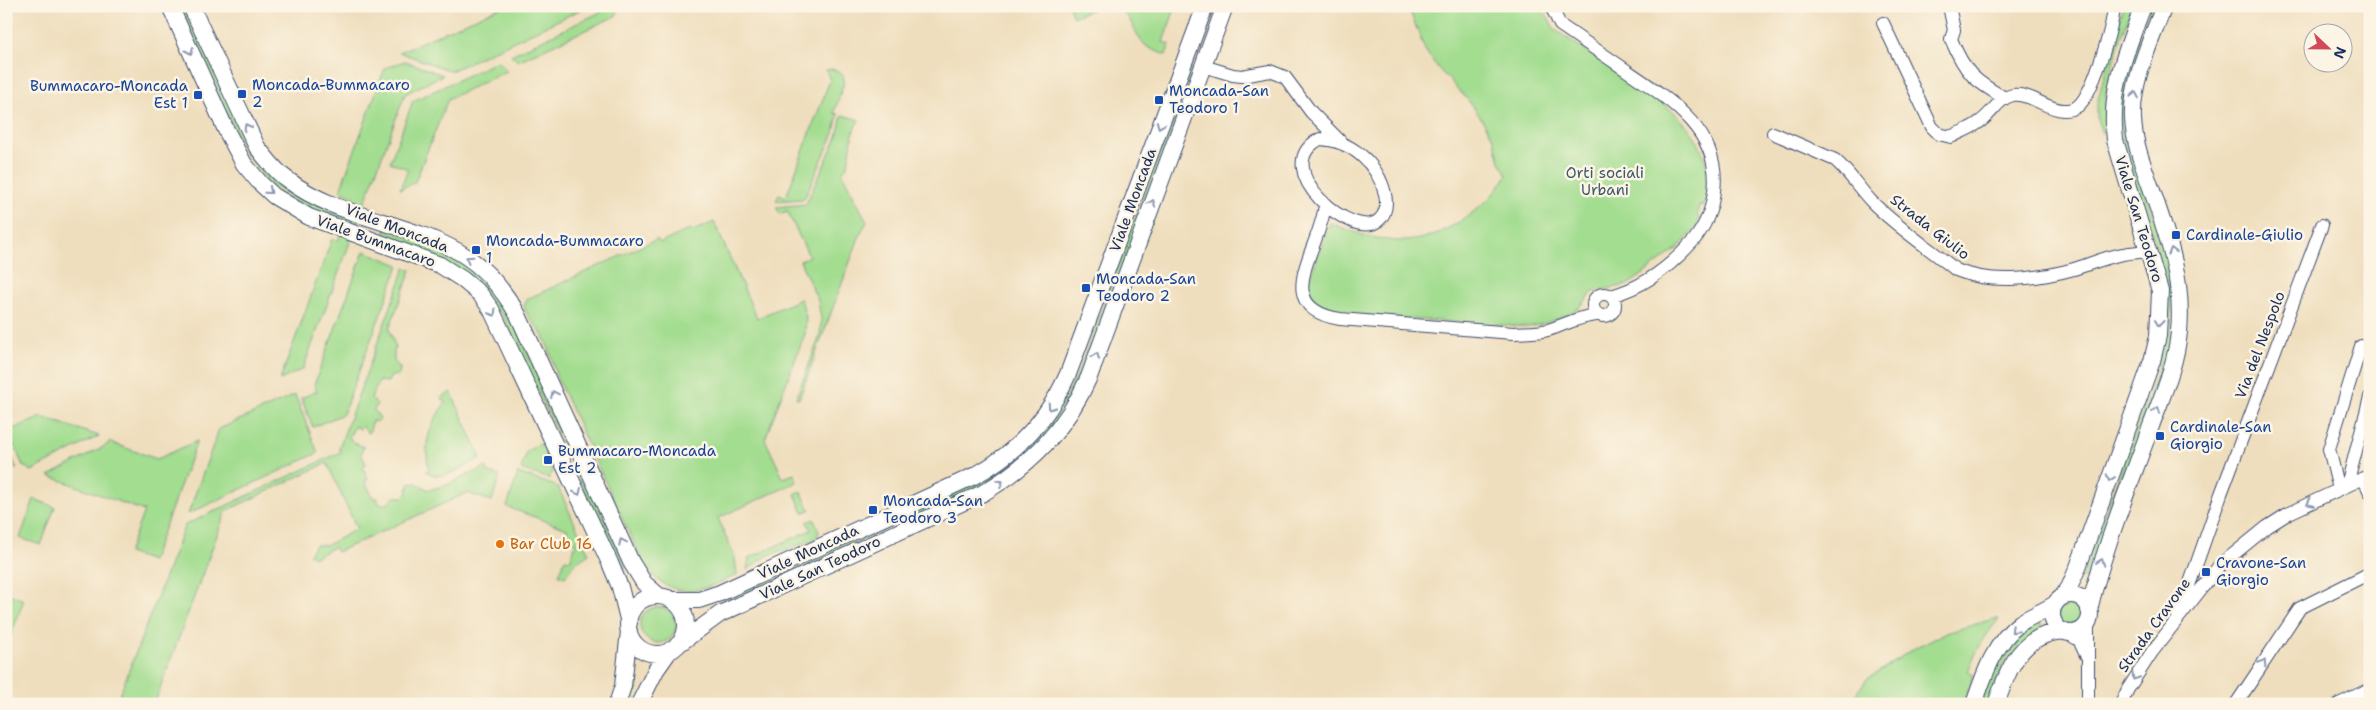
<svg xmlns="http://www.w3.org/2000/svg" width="2376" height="710" font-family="'Shantell Sans',sans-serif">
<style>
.green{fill:#a3dd90;stroke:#5f8677}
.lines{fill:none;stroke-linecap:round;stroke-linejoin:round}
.minor-casing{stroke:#3b496c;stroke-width:14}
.major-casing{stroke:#3b496c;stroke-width:18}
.minor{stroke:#fff;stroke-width:12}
.major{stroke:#fff;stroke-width:16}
.oneway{stroke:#8d97ae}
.transit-dot{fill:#1a4fb4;stroke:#fcf5e5;stroke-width:2}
.food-dot{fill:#e8710a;stroke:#fcf5e5;stroke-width:2}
.labels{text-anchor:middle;stroke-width:5;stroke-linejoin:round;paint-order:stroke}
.transit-label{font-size:15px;fill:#164399;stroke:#fcf5e5;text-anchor:start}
.park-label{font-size:15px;fill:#3d5a6a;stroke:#fcf5e5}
.street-label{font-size:15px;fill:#1b2f5e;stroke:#fcf5e5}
.food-label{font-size:15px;fill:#c56008;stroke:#fcf5e5;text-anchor:start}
</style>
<rect width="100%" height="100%" fill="#fcf5e5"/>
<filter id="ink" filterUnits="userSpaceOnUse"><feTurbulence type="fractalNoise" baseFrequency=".02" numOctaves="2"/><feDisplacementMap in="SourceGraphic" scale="10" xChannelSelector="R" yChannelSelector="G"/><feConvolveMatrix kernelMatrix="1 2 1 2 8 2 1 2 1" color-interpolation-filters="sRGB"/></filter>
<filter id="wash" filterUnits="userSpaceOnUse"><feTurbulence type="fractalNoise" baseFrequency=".0096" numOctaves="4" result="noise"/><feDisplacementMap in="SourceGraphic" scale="20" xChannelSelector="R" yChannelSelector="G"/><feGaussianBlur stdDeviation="1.12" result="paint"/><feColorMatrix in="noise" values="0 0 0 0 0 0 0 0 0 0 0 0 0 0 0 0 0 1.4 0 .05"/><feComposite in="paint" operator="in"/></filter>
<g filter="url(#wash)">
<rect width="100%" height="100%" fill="#efdebd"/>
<path class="green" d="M176 6H184L247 142 347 215 354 196 340 190 385 68 405 61 443 75 405 94 303 369 280 380 332 239 338 241 344 222 298 204 269 183 246 154Z
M503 6H582V9L451 71 399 52Z
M1069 6H1100L1073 17Z
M1109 6H1176L1163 42 1170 44 1166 55C1158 52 1148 49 1142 42 1131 27 1131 10 1109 6Z
M1408 6H1538L1546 14 1555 30C1577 45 1600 60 1622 75 1661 101 1703 125 1708 176 1709 185 1709 198 1704 206L1699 205 1697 215 1700 219 1696 228 1679 247 1638 278 1627 285 1593 292 1577 310 1547 323 1528 327 1367 316 1333 312 1315 303 1307 285 1330 223C1352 232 1378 241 1402 241 1440 241 1488 208 1507 175L1500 162 1494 139 1481 118 1468 100 1437 67 1425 50Z
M2123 6H2133C2122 35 2111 64 2106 95 2104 108 2108 122 2102 133L2097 119V103Z
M2151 6H2158L2128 90 2125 120 2128 142 2166 252 2173 295 2171 341 2157 389 2088 577 2085 579 2082 577 2157 371 2164 278 2154 239 2125 154 2118 120 2125 74Z
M609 8 618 11 616 16 518 61 511 55Z
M498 61 507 71 448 99 415 182 400 189 408 169 390 162 413 101Z
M1190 68 1194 69 1083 375 1074 393 1046 435 998 478 723 605 722 604 724 599 1026 447C1049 426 1064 401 1078 373Z
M831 69 839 71 844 77 843 86 834 113 838 114 834 133 804 199 776 201 779 194 786 197 830 80 826 70Z
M842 115 859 120C847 136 855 159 842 173L867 222 861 232 799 399 796 398 820 336 821 319 818 301 800 261 809 256 787 211 780 214 776 207 806 204 837 137Z
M714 222 757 318 801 299 806 317 805 334 765 439 783 478 794 474 797 482 718 518 735 558 737 575C700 592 673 603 644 565L556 376C553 361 549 346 541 333 536 324 526 317 524 306L527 299 657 239 660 243 691 229 693 231Z
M386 229C422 242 456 254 485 281 494 289 501 301 508 311L626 566 624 569H621L502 314 383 237Z
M364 251 399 265 343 414 313 427 301 398 317 391 314 385Z
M405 268 411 270 389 329 396 348 394 350V361L400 368 399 375 391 376 388 382 379 381 371 398 377 404 374 410 380 418 377 422 372 421 370 431 368 433 362 426 360 429 355 426 349 437 353 442 364 447 361 454 366 464 363 468 368 479 365 481 373 498H377L379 504H388L394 497H404L408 492 407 488H409V484L416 483 429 490 447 485 486 467 489 473 500 476 492 501 467 493 337 552 334 547 315 557 309 554 315 545H327L357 529 327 463 226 511 156 699 158 704H116L185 525 341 452 339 448Z
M451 392 481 458C465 465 442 484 426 471L429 470C423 443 430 423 446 402L441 398Z
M295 395 318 453 188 514 219 429Z
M42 417 99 436 32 471 23 466 8 431Z
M197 441 152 561 128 553 144 511 49 476 107 445 109 442 157 459Z
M6 444 17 469 6 465Z
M540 444 546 446 553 473 549 475V479L521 469 527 451Z
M518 473 558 487 589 554 573 565 565 577 559 575 565 559 570 560 576 543 564 538 567 529 507 507Z
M801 491 810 510 803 513 795 494Z
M34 499 55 507 41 545 20 538Z
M814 519 819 532 816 539 769 555 747 570 749 558 811 530 807 522Z
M6 593 24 600 6 648Z
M2058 614a13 13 0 1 1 26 0a13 13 0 1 1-26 0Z
M640 625a18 18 0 1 1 36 0a18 18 0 1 1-36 0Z
M1993 619H1999C1985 636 1975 651 1968 672L1974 675 1963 704H1855L1856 694 1866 680 1916 647 1943 634Z
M2037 622 2042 625 2041 628 2005 661 1987 704H1981C1993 671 2006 641 2037 622Z
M634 685 638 688 633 704H624L631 687Z"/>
</g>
<g filter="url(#ink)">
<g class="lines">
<defs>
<path id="minor" d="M1551 6 1560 25C1582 40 1604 55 1626 70 1669 99 1722 132 1714 191 1712 210 1706 225 1694 240 1672 265 1643 288 1610 296
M1949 6 1954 30 1951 39C1965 73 1974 81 2005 98
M1883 23 1932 127 1939 134 1951 137C1960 132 1970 129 1978 123 1991 116 1998 98 2013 95 2031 93 2047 110 2064 110 2069 110 2074 109 2078 106 2093 94 2113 26 2114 6
M1203 66 1233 75 1242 76 1270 71 1285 77 1311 112 1340 141
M1773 133 1835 160C1849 172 1858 187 1871 201 1894 225 1930 249 1956 270 1992 285 2038 279 2074 269 2090 264 2106 257 2123 254 2132 252 2140 253 2149 250
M1320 139C1351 140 1378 164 1385 194 1387 203 1386 213 1380 219 1356 245 1265 168 1320 139Z
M1325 204C1322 247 1267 307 1340 319L1513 333C1525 332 1537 333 1548 330 1565 325 1579 316 1597 315
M1593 305a11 11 0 1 1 22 0a11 11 0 1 1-22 0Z
M2363 478 2370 492
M2347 485 2370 397
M2339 489 2329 449 2361 346
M2178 617 2221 494 2322 225
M2088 622V704
M2067 633 2079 640 2086 655
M2121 704 2128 689 2152 652 2219 566 2267 527 2289 513 2370 475
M2236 704 2300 608 2370 573
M2339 704 2370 689"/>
<path id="major" d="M170 6 226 130 244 164 260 183 274 196 309 217 440 265 462 279 480 294 491 309 610 563 620 587 629 623
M191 6 257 147C267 159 275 171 288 180 338 218 405 221 459 252 485 267 503 289 518 315L631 562 644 583 659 596
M2052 614a19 19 0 1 1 38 0a19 19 0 1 1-38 0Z
M628 625a29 29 0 1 1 58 0a29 29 0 1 1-58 0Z
M2061 598 2069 588 2078 567 2152 361 2158 336 2160 291 2115 140C2109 89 2126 52 2143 6
M672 600H699L720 593 976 475C1017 452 1049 417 1068 374L1205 6
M2089 610C2104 547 2129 487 2151 426 2162 396 2176 365 2179 332 2184 279 2167 234 2150 185 2142 163 2134 142 2133 119 2131 81 2151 41 2164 6
M676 646 720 614 983 493C1032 464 1066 429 1089 377L1225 6
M617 704 623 686 629 631
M639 704 656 670 670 650
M1974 704C1984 675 1994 643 2020 623 2031 616 2044 611 2055 604
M1996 704C2009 668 2020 635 2063 631"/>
</defs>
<use href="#minor" class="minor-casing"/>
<use href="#major" class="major-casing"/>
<use href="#minor" class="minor"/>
<use href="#major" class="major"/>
</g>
<defs><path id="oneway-chevron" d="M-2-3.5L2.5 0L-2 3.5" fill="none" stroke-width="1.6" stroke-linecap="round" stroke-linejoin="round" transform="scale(1.25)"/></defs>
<g class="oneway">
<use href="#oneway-chevron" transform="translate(190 51) rotate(66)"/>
<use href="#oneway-chevron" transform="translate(2135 95) rotate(-80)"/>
<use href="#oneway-chevron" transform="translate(1160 125) rotate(111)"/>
<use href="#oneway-chevron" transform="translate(247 127) rotate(-118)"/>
<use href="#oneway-chevron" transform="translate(269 191) rotate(40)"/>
<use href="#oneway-chevron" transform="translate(1152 203) rotate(-69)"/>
<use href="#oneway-chevron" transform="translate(2172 251) rotate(-106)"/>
<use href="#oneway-chevron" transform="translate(469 259) rotate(-145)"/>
<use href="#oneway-chevron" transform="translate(493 313) rotate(58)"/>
<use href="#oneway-chevron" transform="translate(2159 323) rotate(96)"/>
<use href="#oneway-chevron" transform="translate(1096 356) rotate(-70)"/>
<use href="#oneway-chevron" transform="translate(554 394) rotate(-115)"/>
<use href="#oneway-chevron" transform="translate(1051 407) rotate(124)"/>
<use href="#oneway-chevron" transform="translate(2157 410) rotate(-70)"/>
<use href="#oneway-chevron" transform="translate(2110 478) rotate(110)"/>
<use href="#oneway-chevron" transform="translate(1000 483) rotate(-32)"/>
<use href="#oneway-chevron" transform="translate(578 492) rotate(65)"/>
<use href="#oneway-chevron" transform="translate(2310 503) rotate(154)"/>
<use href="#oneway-chevron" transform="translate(622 542) rotate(-115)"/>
<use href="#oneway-chevron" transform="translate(2101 562) rotate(-71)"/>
<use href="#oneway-chevron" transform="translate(2014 630) rotate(135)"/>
<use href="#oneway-chevron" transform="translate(2263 663) rotate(-57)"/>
<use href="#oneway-chevron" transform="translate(2135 677) rotate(122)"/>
</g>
</g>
<g class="transit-dot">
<rect x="237" y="89" width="10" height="10" rx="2.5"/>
<rect x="193" y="90" width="10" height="10" rx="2.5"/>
<rect x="1154" y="95" width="10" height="10" rx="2.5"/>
<rect x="2171" y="230" width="10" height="10" rx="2.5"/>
<rect x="471" y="245" width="10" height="10" rx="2.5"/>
<rect x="1081" y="283" width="10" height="10" rx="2.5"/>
<rect x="2155" y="431" width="10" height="10" rx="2.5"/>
<rect x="543" y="455" width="10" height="10" rx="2.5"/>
<rect x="868" y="505" width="10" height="10" rx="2.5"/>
<rect x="2201" y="567" width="10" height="10" rx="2.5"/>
</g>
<circle class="food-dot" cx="500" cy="544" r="5"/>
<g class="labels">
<g class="transit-label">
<text x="252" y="90">Moncada-Bummacaro<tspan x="252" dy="17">2</tspan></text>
<text x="188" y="91" text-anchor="end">Bummacaro-Moncada<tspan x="188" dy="17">Est 1</tspan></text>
<text x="1169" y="96">Moncada-San<tspan x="1169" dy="17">Teodoro 1</tspan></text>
<text x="2186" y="240">Cardinale-Giulio</text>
<text x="486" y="246">Moncada-Bummacaro<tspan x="486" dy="17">1</tspan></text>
<text x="1096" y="284">Moncada-San<tspan x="1096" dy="17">Teodoro 2</tspan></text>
<text x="2170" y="432">Cardinale-San<tspan x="2170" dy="17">Giorgio</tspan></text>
<text x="558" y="456">Bummacaro-Moncada<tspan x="558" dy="17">Est 2</tspan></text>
<text x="883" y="506">Moncada-San<tspan x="883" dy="17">Teodoro 3</tspan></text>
<text x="2216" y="568">Cravone-San<tspan x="2216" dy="17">Giorgio</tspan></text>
</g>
<g class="park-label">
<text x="1605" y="178">Orti sociali<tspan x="1605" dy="17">Urbani</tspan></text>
</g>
<g class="street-label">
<text transform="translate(1133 200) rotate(-70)" y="5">Viale Moncada</text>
<text transform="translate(2139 219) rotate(73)" y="5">Viale San Teodoro</text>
<text transform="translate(1930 227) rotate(38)" y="5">Strada Giulio</text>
<text transform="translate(397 228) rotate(21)" y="5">Viale Moncada</text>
<text transform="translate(376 241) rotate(20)" y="5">Viale Bummacaro</text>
<text transform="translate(2260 345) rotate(-69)" y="5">Via del Nespolo</text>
<text transform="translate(808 552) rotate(-25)" y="5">Viale Moncada</text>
<text transform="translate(820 568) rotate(-25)" y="5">Viale San Teodoro</text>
<text transform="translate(2154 625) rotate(-54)" y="5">Strada Cravone</text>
</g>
<g class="food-label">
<text x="510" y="549">Bar Club 16</text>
</g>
</g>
<rect width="2376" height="710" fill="none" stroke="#fcf5e5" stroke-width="25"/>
<g transform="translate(2328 48) rotate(112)"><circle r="24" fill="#fcf5e5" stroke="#a2a6af"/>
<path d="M0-4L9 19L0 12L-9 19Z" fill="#d1495b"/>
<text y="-8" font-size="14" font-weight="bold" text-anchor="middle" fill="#1b2f5e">N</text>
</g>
</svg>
